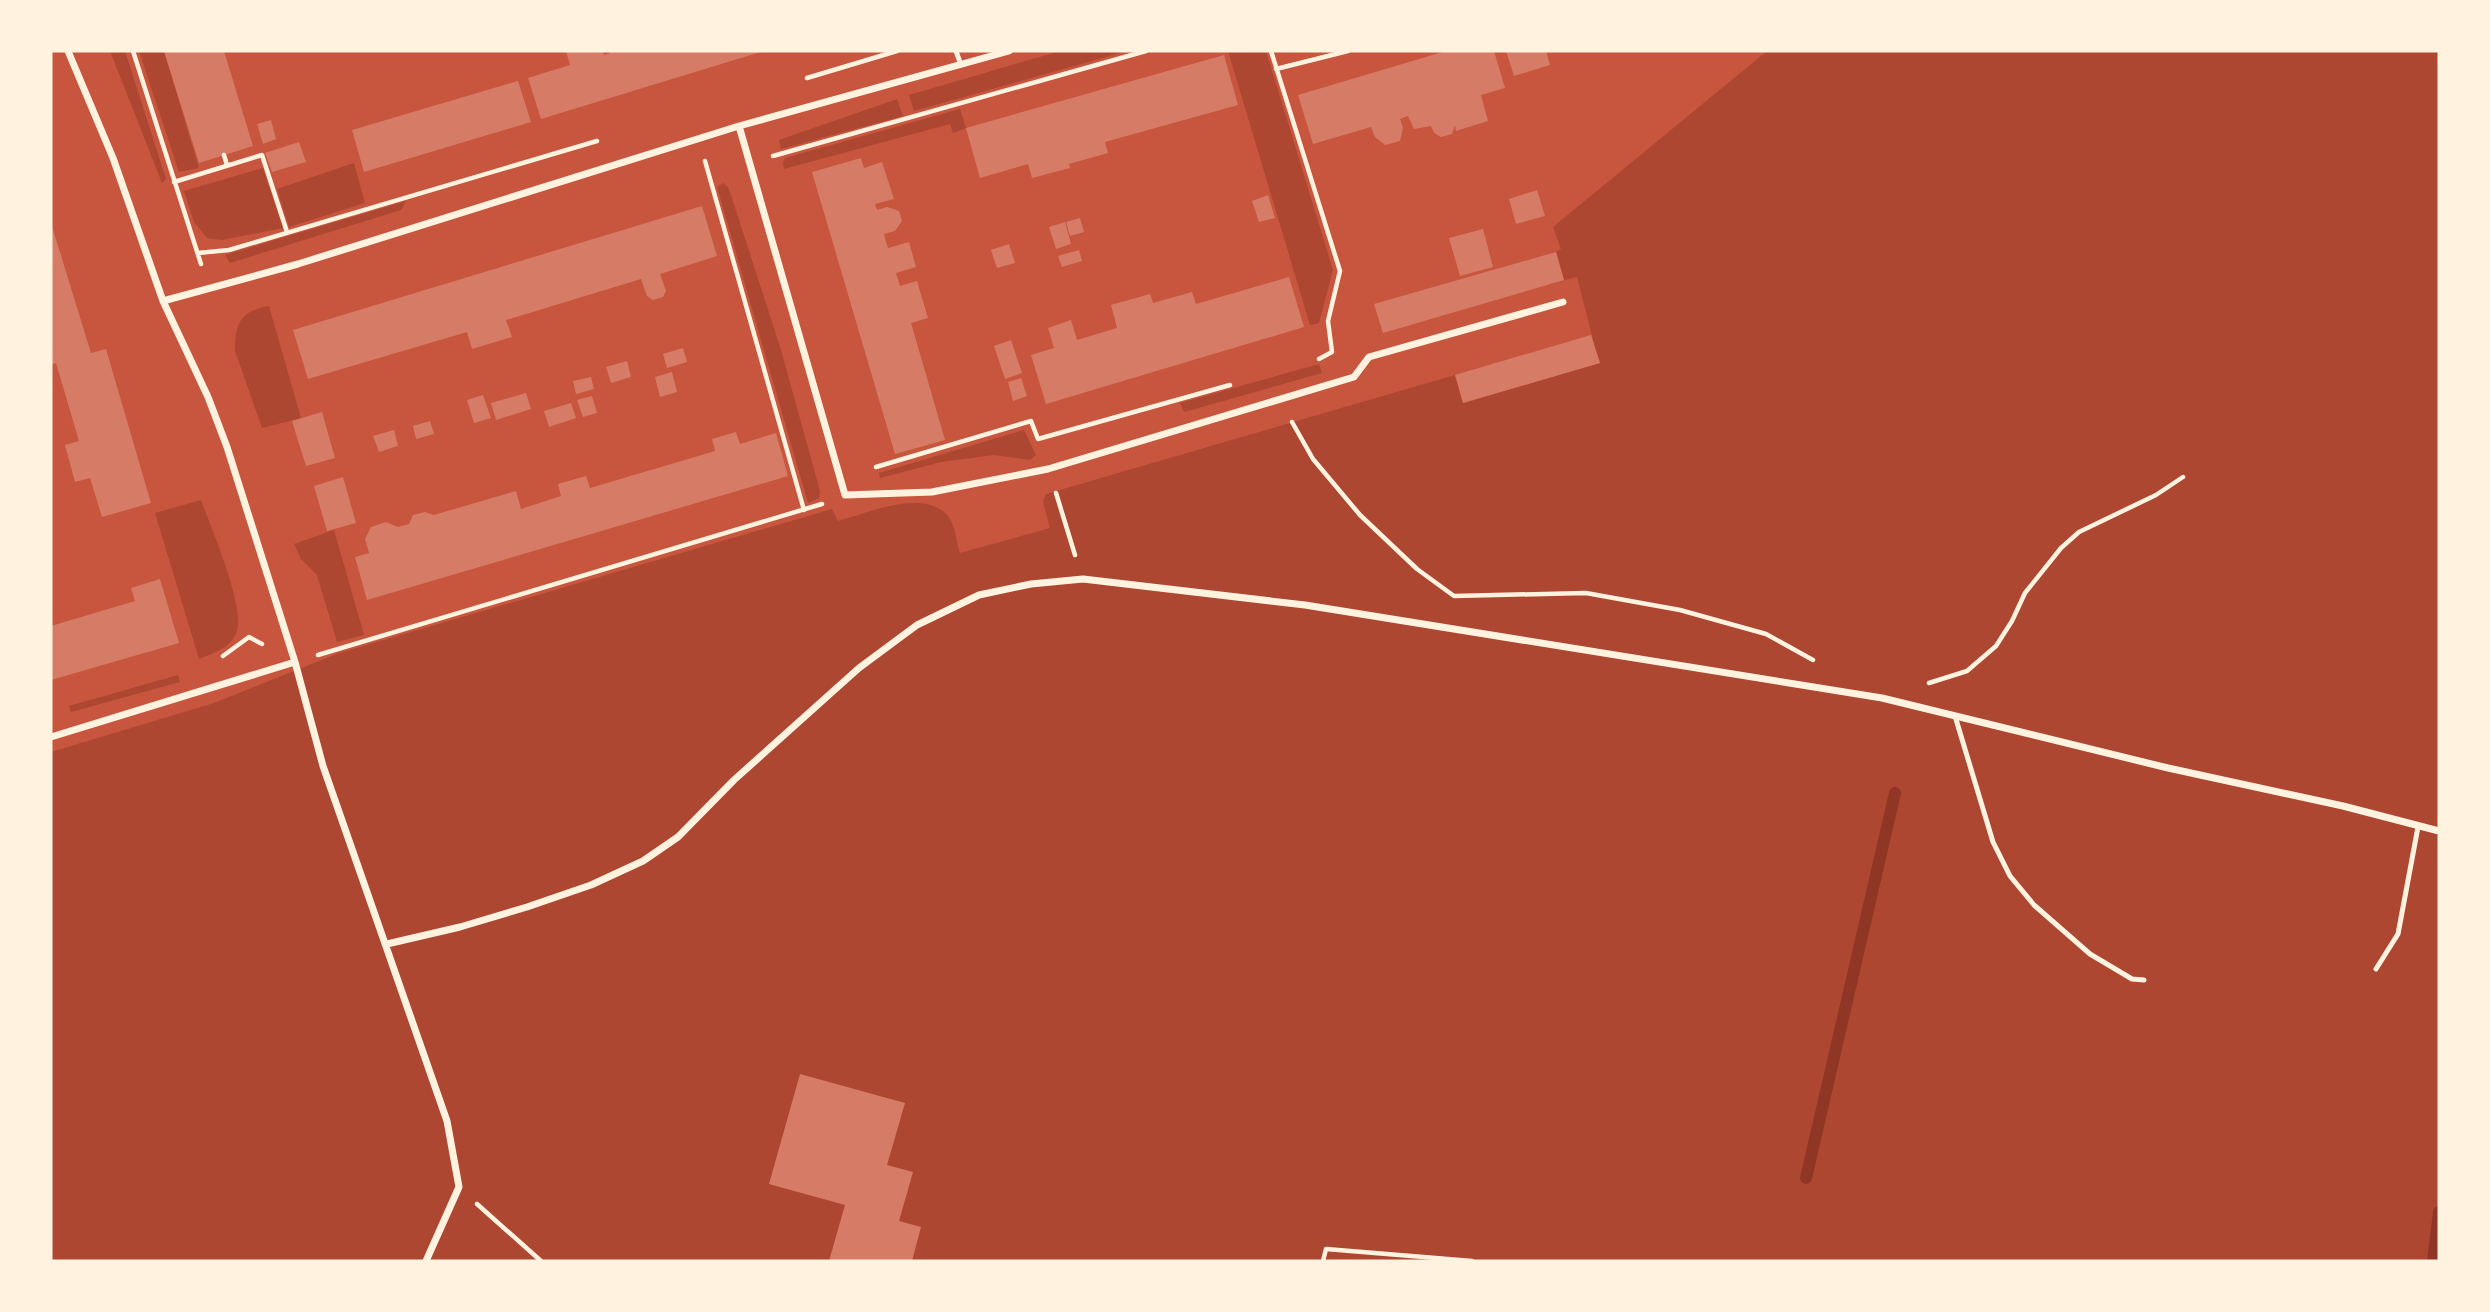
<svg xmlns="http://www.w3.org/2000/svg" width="2490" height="1312" font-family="'Sofia Sans Condensed',sans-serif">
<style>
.green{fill:#ae4732}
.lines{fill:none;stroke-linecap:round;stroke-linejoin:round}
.stream{stroke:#8f3625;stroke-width:12}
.building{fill:#d67c66}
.path{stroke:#fff3e0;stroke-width:4.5}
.service{stroke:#fff3e0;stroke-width:5}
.minor{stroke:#fff3e0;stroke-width:7}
</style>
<rect width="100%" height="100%" fill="#c8553d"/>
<path class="green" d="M110 51H125L166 179 162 183Z
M139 51H164L199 168 179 172Z
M1060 51H1127L914 111 909 95Z
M1228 51H1266L1333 270 1319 323 1310 325Z
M1767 51H2439V1261H51V752L214 703 339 653 832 509 838 521C868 513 924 488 948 516 956 526 956 542 960 553L1050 528 1043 502 1046 494 1455 375 1464 403 1599 363 1577 277 1564 280 1556 252 1561 249 1553 227Z
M897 99 903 116 781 149 779 140Z
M960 109 966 128 953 133 950 124 784 169 783 162 785 158Z
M354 163 365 203 289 227 277 189Z
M263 168 283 228 222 240 207 238 194 222 184 191Z
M723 183 728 187 732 198 781 350 820 491 819 498 808 503 717 187Z
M406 201 401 210 230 263 225 255Z
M269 306 301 418 262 428 235 351C235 324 240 311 269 306Z
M1319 364 1322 373 1184 412 1180 403Z
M1024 430 1036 455 1030 460 994 455 941 462 880 478 879 473Z
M201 500C211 527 245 607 237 631 231 648 214 653 199 659L155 513Z
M334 530 364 635 337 642 317 575 301 559 294 544Z
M178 675 180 682 71 712 69 706Z"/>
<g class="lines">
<path class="stream" d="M1806 1178 1895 793
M2433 1261 2439 1212"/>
</g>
<path class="building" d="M164 51H224L253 146 199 163Z
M566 51H603L604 55 610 53 609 51H764L541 119 528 78 570 65Z
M1446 51H1494L1505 88 1481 95 1488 121 1456 131 1455 125 1452 134 1441 137 1434 133 1431 126 1414 129 1408 116 1400 119 1403 128 1400 141 1385 145 1375 137 1371 127 1313 144 1298 95Z
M1506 51H1546L1550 65 1514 76Z
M1224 55 1238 105 1105 142 1108 153 1069 164 1070 168 1032 178 1028 164 980 178 966 128Z
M518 81 531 122 364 172 352 130Z
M271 120 276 139 263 144 257 124Z
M299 142 306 162 272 172 265 153Z
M861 158 864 168 882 162 894 199 875 204 877 210 887 207 899 211 902 221 895 231 884 234 887 245 888 248 909 242 916 267 896 273 900 286 917 281 928 318 911 323 945 440 895 454 812 172Z
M1537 190 1545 216 1516 224 1509 199Z
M1268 195 1275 218 1259 222 1252 201Z
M702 206 717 256 660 274 666 291 663 297 653 300 647 296 641 279 506 320 512 337 472 349 467 332 308 379 293 330Z
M1080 218 1084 232 1070 236 1066 222Z
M1065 222 1071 244 1056 249 1049 227Z
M51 223 91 353 106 349 151 503 102 517 90 478 75 482 65 445 79 441 56 363 51 365Z
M1483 229 1493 267 1460 276 1449 238Z
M1009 244 1015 263 997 268 991 250Z
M1079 250 1082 261 1062 267 1058 256Z
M1556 252 1564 280 1383 333 1374 304Z
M1289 277 1304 327 1046 404 1031 355 1054 348 1048 328 1071 320 1077 340 1117 328 1111 305 1150 294 1153 303 1192 292 1196 304Z
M1591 335 1600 363 1463 403 1455 375Z
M1011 340 1022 373 1005 379 994 346Z
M683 348 687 362 667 368 663 354Z
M627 361 631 377 611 383 606 367Z
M672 372 677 392 660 397 655 377Z
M591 377 594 389 576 394 573 381Z
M1021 378 1027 396 1013 401 1008 382Z
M526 393 531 409 496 420 491 403Z
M483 395 491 418 474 423 467 400Z
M592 396 597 413 583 417 577 400Z
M571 403 576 418 549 427 544 411Z
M322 412 335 458 306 466 292 421Z
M430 421 434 434 416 439 413 426Z
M394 430 398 446 379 452 373 436Z
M736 432 740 444 776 433 788 476 367 600 355 557 369 553 365 539 371 527 386 522 398 527 409 524 413 515 425 512 434 515 516 491 521 509 561 496 558 484 586 476 590 488 715 451 712 439Z
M343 477 356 523 327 531 314 486Z
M160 579 179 643 51 680V626L135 601 131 588Z
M800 1074 905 1103 887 1165 913 1172 899 1221 921 1227 912 1261H829L845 1205 769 1184Z"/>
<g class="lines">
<path class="path" d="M133 51 201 264
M1271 51 1340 271 1328 321 1332 352 1319 359
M1276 69 1348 51
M807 78 897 51
M224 155 227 165
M773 156 1146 51
M705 161 804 510
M174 182 262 155 287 232
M198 253 229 250 597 141
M1292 422 1313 459 1360 515 1417 569 1454 596 1586 593 1680 610 1766 634 1813 660
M876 467 1031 421 1038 439 1230 385
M1056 493 1075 555
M318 655 822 504
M223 656 249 637 262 644
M1929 683 1967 671 1996 646 2012 621 2025 593 2061 548 2079 532 2156 495 2183 477
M477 1204 541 1261
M1323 1261 1326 1249 1472 1261"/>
<path class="service" d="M956 51 961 65
M1955 716 1993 842 2010 876 2034 905 2090 954 2132 979 2144 980
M2376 969 2398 934 2418 827"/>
<path class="minor" d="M68 51 113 158 163 301 208 397 227 447 295 662 323 766 447 1121 459 1187 426 1261
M739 126 845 495 932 492 1048 469 1354 377 1369 357 1563 302
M163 301 298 264 739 126 1009 51
M51 737 295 662
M387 944 460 927 527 907 591 885 643 861 678 837 734 780 859 668 917 625 979 595 1031 584 1083 579 1305 605 1882 698 2168 768 2343 806 2439 831"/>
</g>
<rect width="2490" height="1312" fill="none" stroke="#fff3e0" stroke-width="105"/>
</svg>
